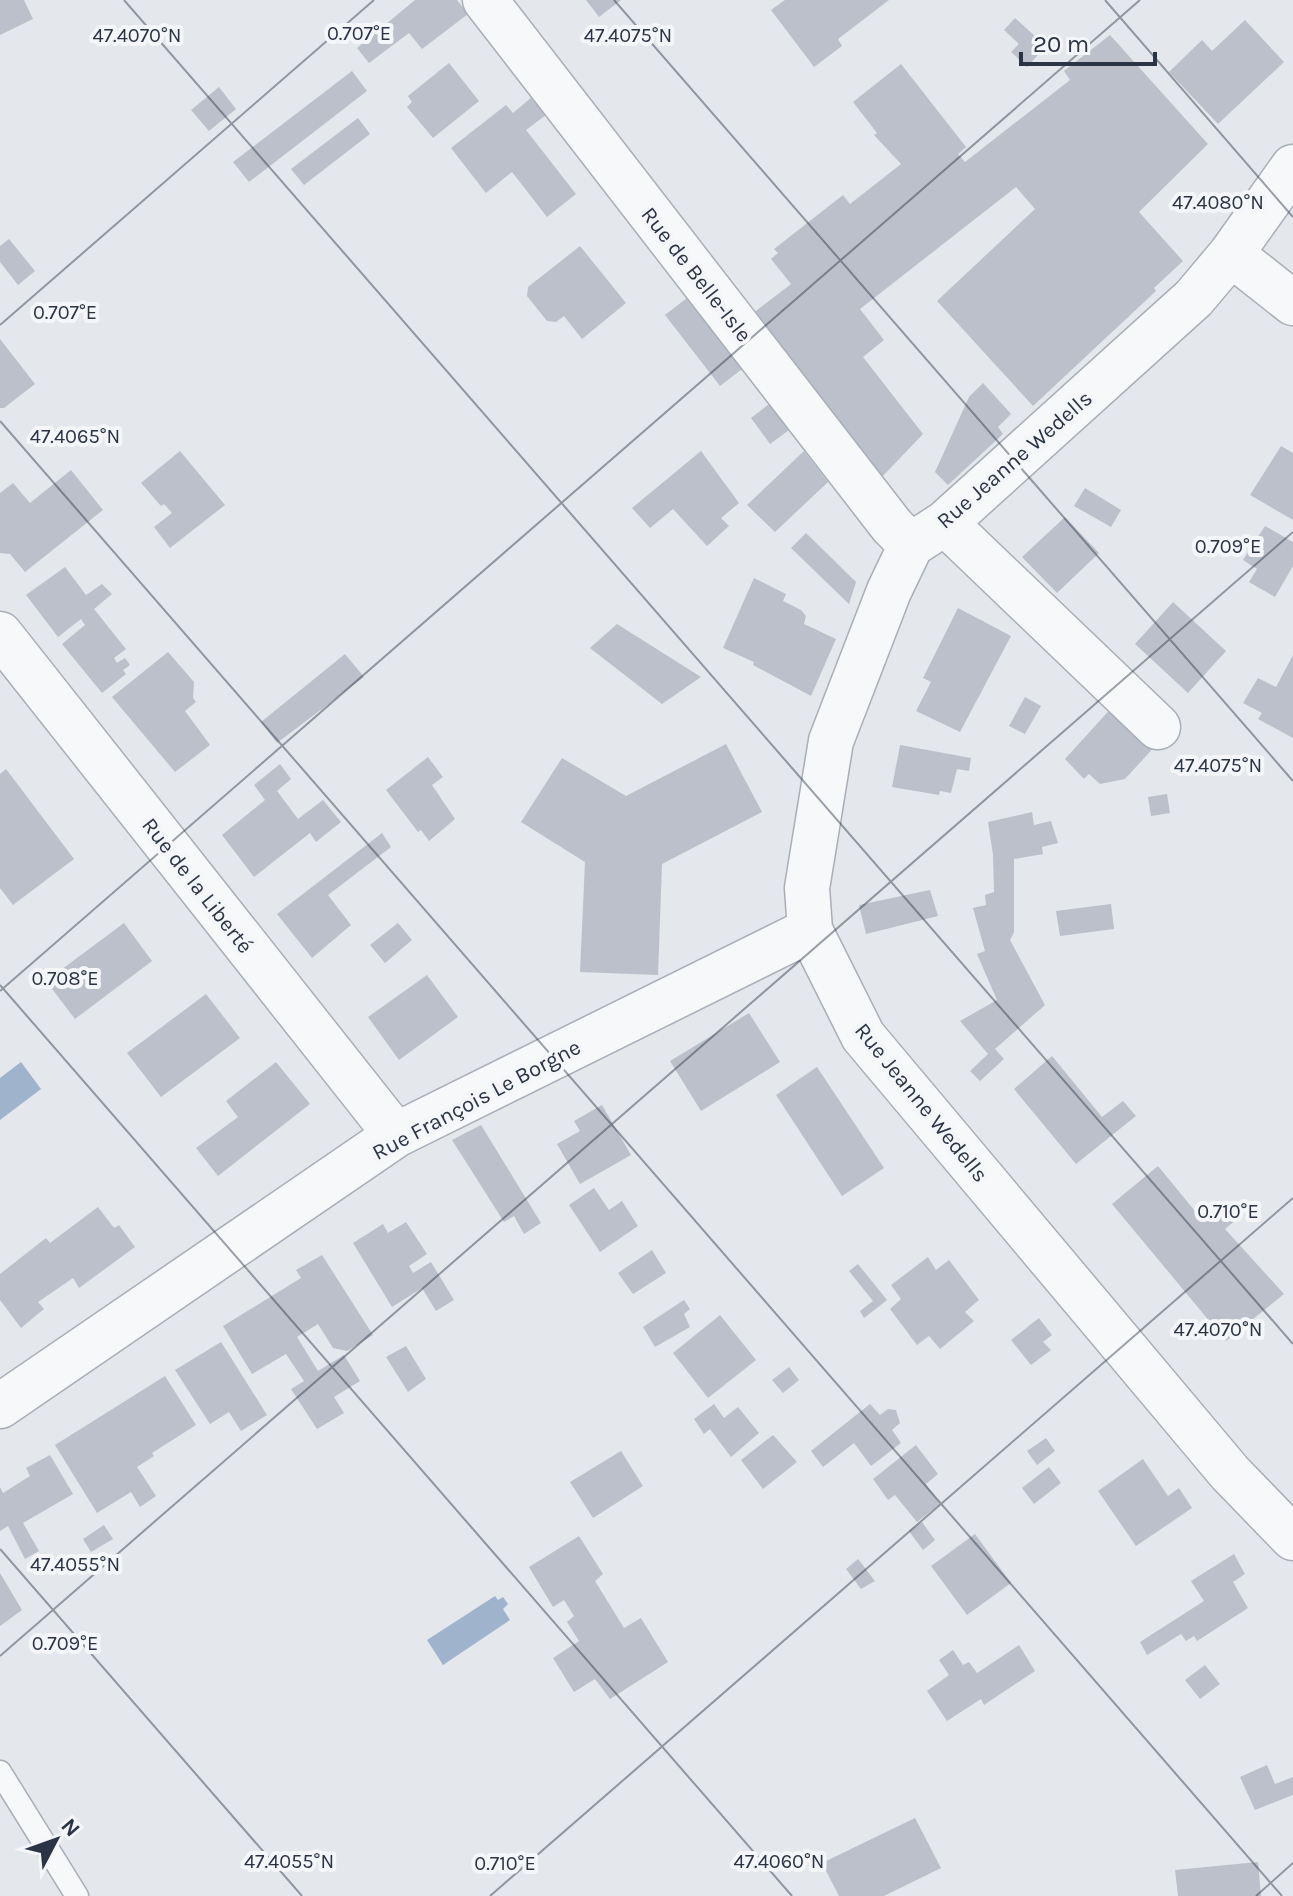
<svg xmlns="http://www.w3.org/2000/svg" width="1293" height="1896" font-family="Karla,sans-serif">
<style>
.water{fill:#9fb4cc}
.building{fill:#bbc0ca}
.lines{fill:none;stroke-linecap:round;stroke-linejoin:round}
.service-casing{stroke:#a9aeb7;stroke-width:25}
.minor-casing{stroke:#a9aeb7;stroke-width:47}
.service{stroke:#f7f8fa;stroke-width:22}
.minor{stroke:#f7f8fa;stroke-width:44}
.ticks{fill:none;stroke:#2b3445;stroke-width:2;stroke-opacity:0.45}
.labels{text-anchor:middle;stroke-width:8;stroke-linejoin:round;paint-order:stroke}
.street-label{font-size:22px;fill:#2b3445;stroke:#f4f6f9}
.ticks-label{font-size:20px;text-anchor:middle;fill:#2b3445;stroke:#f4f6f9;stroke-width:8;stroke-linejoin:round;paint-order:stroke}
</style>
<rect width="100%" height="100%" fill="#e4e7ec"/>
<path class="water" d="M21 1062 41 1089 0 1120V1078Z
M495 1596 498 1600 503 1597 508 1604 503 1609 510 1620 443 1665 427 1640Z"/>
<path class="building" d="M0 0H24L33 19 0 35Z
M415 0H457L468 14 422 49 409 33 369 63 357 48Z
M586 0H621L599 17Z
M785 0H889L838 39 842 46 814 67 771 10Z
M1015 18 1046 46 1027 67 1011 52 1019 44 1004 30Z
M1245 20 1284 62 1218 124 1169 72 1202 40 1212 51Z
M1110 35 1208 144 1139 212 1183 261 1154 288 1156 291 1033 406 937 301 1035 209 1016 187 860 309 884 340 863 357 923 434 880 479 752 314 791 284 771 259 778 253 774 249 843 195 850 204 901 164 874 135 877 133 853 102 901 64 966 147 958 154 965 162 1070 80 1064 71Z
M449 63 479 101 433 138 407 107 412 102 408 96Z
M352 71 367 91 249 182 233 162Z
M219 87 236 109 209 131 191 110Z
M532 97 546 115 526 130 576 194 547 217 512 172 486 193 451 148 506 105 513 113Z
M358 118 370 134 304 185 291 169Z
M9 239 35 271 18 285 0 262V246Z
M580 246 626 303 582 339 564 316 556 322 547 321 527 296 528 287Z
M687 298 742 369 720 386 665 315Z
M0 339 35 384 4 408H0Z
M983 383 1011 414 998 427 1003 434 948 485 935 472 969 397Z
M769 404 789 430 770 444 751 418Z
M1281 446 1293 453V520L1250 495Z
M180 451 225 505 170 548 154 527 172 513 164 504 161 506 141 483Z
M701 451 739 503 721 518 729 526 707 546 673 509 650 528 632 508Z
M804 451 828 482 775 532 747 505Z
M71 470 103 510 25 572 10 554 0 553V493L13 483 30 503Z
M1085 488 1121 510 1111 527 1074 506Z
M1065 517 1099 553 1057 593 1022 557Z
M1265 526 1293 542V566L1275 597 1249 582 1257 569 1243 560Z
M806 533 856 582 849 604 791 548Z
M65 567 86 595 102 584 112 594 94 609 126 649 114 658 117 663 125 658 130 665 123 670 126 674 102 693 62 644 85 625 81 619 58 637 26 595Z
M754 578 786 594 783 601 801 610 806 616 804 624 836 639 811 696 753 665 754 662 723 648Z
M1173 602 1226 651 1188 693 1135 644Z
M958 608 1011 636 960 732 916 711 931 682 923 678Z
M617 624 701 677 662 704 590 648Z
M168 652 194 682 193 698 196 702 185 711 210 745 175 772 112 697Z
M345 654 364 677 277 743 261 722Z
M1293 655V738L1258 719 1262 713 1243 703 1258 678 1276 687Z
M1025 697 1041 706 1025 734 1009 726Z
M1115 704 1158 743 1125 779 1100 784 1089 774 1084 779 1065 759Z
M726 744 762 812 662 864 658 975 580 972 585 862 521 822 562 758 626 796Z
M900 745 971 758 969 771 957 769 951 793 940 791 939 795 892 787Z
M428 757 443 777 432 785 455 819 429 841 421 830 418 832 386 790Z
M280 764 291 779 277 791 298 819 323 800 341 822 316 842 310 833 254 877 222 835 265 800 254 785Z
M6 769 74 859 13 905 0 888V774Z
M1167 794 1170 813 1151 816 1148 797Z
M1032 812 1034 825 1051 821 1058 843 1042 847 1043 854 1014 859V932L1010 940 1045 1005 995 1049 1004 1059 980 1081 970 1071 988 1054 960 1021 997 1000 977 954 985 951 973 908 986 905 985 895 994 892 993 855 988 822Z
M382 833 391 847 328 895 351 925 312 958 277 914Z
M930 890 938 916 866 934 859 905Z
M1111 904 1114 929 1060 936 1056 911Z
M124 923 152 961 75 1019 46 981Z
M398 923 412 940 385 963 370 945Z
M427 975 458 1017 399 1060 368 1017Z
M206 994 240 1038 161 1097 127 1053Z
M749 1013 780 1062 701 1111 670 1061Z
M1052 1056 1102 1117 1123 1101 1136 1116 1076 1164 1014 1089Z
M276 1062 310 1104 218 1176 196 1148 238 1117 226 1101Z
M817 1067 884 1168 842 1196 776 1095Z
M602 1105 631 1155 580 1184 557 1144 580 1131 574 1121Z
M481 1125 541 1223 524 1234 514 1216 504 1222 452 1140Z
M1158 1166 1204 1222 1223 1207 1237 1219 1225 1229 1284 1294 1226 1341 1112 1204Z
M594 1188 609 1210 622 1201 638 1226 600 1252 569 1205Z
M98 1207 114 1228 119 1225 135 1247 79 1288 73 1278 38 1302 44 1309 21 1328 0 1300V1274L46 1238 50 1243Z
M406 1222 427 1254 409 1266 413 1273 431 1262 454 1300 436 1311 422 1288 392 1307 353 1243 383 1224 388 1233Z
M652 1250 666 1273 633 1294 618 1273Z
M322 1255 373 1335 347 1351 333 1348 318 1324 297 1337 318 1371 344 1355 360 1381 334 1397 344 1413 317 1429 291 1389 304 1381 286 1354 252 1374 223 1326 301 1278 296 1270Z
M928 1257 936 1270 949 1260 979 1300 965 1312 974 1321 940 1349 929 1336 917 1345 890 1309 901 1299 891 1285Z
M858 1264 887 1300 864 1318 860 1311 873 1301 849 1271Z
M684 1300 690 1309 684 1314 690 1327 655 1347 643 1327Z
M720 1315 756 1360 708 1398 673 1353Z
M1039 1318 1052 1335 1043 1342 1051 1350 1031 1365 1011 1340Z
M221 1342 267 1415 241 1431 229 1412 210 1424 175 1370Z
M406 1346 426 1379 408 1392 386 1357Z
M789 1367 799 1380 783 1393 772 1380Z
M165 1376 196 1425 152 1453 154 1456 137 1467 156 1496 140 1507 131 1492 97 1513 55 1445Z
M714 1404 724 1418 738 1407 759 1433 731 1457 710 1429 704 1434 694 1419Z
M870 1404 880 1415 888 1409 896 1410 900 1423 892 1430 901 1443 871 1466 854 1443 823 1467 811 1451Z
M773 1435 797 1462 763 1489 741 1460Z
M1046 1438 1055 1451 1037 1465 1027 1451Z
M916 1445 938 1474 926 1484 940 1504 917 1522 895 1495 888 1500 873 1479Z
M621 1451 643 1486 593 1518 570 1482Z
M50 1455 73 1494 23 1523 39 1551 25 1559 8 1526 0 1531V1487L3 1493 30 1476 26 1468Z
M1143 1459 1168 1496 1179 1488 1192 1508 1136 1546 1098 1491Z
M1049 1467 1061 1483 1034 1504 1022 1488Z
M922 1522 935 1540 923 1550 909 1531Z
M104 1525 113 1539 91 1552 83 1539Z
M975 1534 1011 1583 967 1615 931 1566Z
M579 1536 603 1574 595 1581 624 1628 641 1618 668 1662 610 1699 595 1679 574 1692 553 1658 579 1641 567 1622 574 1616 564 1600 553 1607 529 1567Z
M1234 1554 1245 1574 1233 1582 1248 1608 1197 1641 1194 1636 1186 1641 1181 1634 1147 1655 1140 1642 1204 1601 1191 1581Z
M858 1559 875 1581 861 1589 846 1569Z
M0 1573 22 1610 0 1626Z
M1019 1645 1035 1671 984 1705 981 1699 947 1721 927 1691 949 1675 939 1660 953 1650 963 1665 969 1662 977 1673Z
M1205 1665 1220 1684 1200 1699 1185 1680Z
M1267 1765 1275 1784 1293 1777V1795L1255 1810 1240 1777Z
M915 1818 941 1868 884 1896H839L822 1863Z
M1258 1862 1261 1896H1178L1175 1870Z"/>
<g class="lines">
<defs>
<path id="service" d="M0 1772 77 1896"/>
<path id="minor" d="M485 0 892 526 911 545
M1293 167 1231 254 1194 298 945 523 911 545 889 591 831 741 807 888 810 930 863 1036 1230 1473 1293 1538
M1231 254 1293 303
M945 523 1158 727
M0 634 396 1135
M0 1406 396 1135 810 930"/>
</defs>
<use href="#service" class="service-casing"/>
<use href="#minor" class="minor-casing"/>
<use href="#service" class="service"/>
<use href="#minor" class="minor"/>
</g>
<path class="ticks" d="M124 0 1293 1344M614 0 1293 781M1105 0 1293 217M0 325 374 0M0 421 1282 1896M0 985 792 1896M0 991 1140 0M0 1549 302 1896M0 1656 1293 532M490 1896 1293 1198M1256 1896 1293 1863"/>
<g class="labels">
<g class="street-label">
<text transform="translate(697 274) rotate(52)" y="8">Rue de Belle-Isle</text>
<text transform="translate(1014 459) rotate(-41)" y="8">Rue Jeanne Wedells</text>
<text transform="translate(198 885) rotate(52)" y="8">Rue de la Liberté</text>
<text transform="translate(476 1099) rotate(-28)" y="8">Rue François Le Borgne</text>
<text transform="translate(922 1102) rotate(51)" y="8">Rue Jeanne Wedells</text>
</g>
</g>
<g class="ticks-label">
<text x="359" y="40">0.707°E</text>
<text x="137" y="42">47.4070°N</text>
<text x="628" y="42">47.4075°N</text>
<text x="1218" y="209">47.4080°N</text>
<text x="65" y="319">0.707°E</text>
<text x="75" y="443">47.4065°N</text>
<text x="1228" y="553">0.709°E</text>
<text x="1218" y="772">47.4075°N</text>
<text x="65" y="985">0.708°E</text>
<text x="1228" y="1218">0.710°E</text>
<text x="1218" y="1336">47.4070°N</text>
<text x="75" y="1571">47.4055°N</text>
<text x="65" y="1650">0.709°E</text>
<text x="289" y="1868">47.4055°N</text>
<text x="779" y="1868">47.4060°N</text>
<text x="505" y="1870">0.710°E</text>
</g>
<g transform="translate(56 1840) rotate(49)" stroke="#f4f6f9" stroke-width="6" paint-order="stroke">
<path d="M0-6L14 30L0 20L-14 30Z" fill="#2b3445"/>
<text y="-12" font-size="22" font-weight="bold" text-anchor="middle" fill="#2b3445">N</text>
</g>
<path d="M1021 52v12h134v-12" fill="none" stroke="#2b3445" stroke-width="4"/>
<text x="1033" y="52" font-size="24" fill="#2b3445" stroke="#f4f6f9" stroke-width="6" paint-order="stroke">20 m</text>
</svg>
